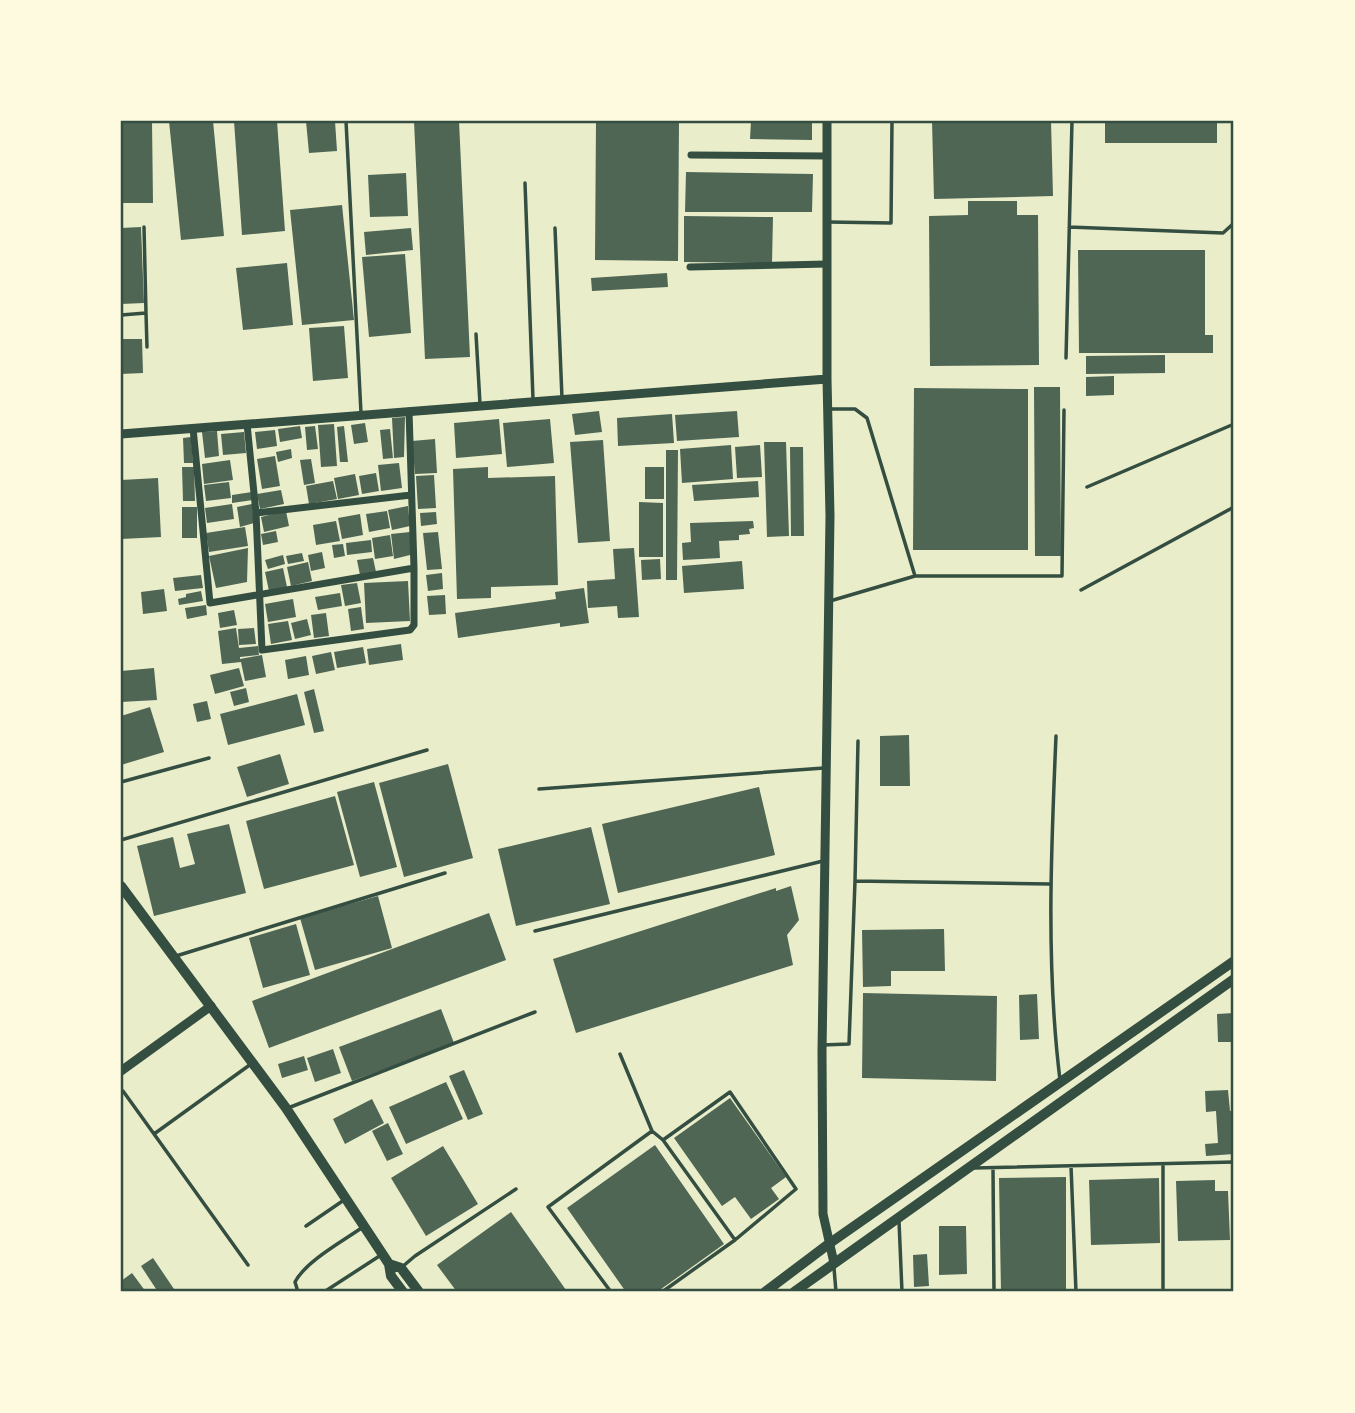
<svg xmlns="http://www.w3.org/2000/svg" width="1355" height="1413" font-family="Karla,sans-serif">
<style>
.building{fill:#4f6655}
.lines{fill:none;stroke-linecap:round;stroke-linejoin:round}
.service{stroke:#344e41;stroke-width:3.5}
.minor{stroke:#344e41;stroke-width:7}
.tertiary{stroke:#344e41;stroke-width:9}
.secondary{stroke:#344e41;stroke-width:10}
.neatline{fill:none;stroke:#344e41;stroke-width:2.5}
</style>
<rect width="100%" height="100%" fill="#e9edc9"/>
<path class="building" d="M121 121H152L153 203H121Z
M169 121H213L224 236 181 240Z
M234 121H277L285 231 242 235Z
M306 121H335L337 151 309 153Z
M414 121H459L470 357 425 359Z
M596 121H679L678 261 595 260Z
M751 121H812V140L750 139Z
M932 121H1051L1053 196 934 199Z
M1105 121H1217V143H1105Z
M686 172 813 174 812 212H685Z
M406 173 408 216 370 217 368 175Z
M968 201H1017V215H1038L1039 365 930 366 929 216 968 215Z
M342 205 354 320 302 325 290 210Z
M684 216 773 217 772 263 684 262Z
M141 227 144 303 121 304V228Z
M411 228 413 250 366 255 364 232Z
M1078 250H1205V335H1213V353H1079Z
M405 254 411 333 369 337 362 257Z
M287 263 293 325 243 330 236 268Z
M667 273 668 287 592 291 591 278Z
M344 326 348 378 313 381 309 328Z
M121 339H142L143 373 121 374Z
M1165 355V373L1086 374V356Z
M1114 376V395L1086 396V377Z
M1034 387H1060L1061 556H1035Z
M914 388 1028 389V550H913Z
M599 411 602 432 575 435 572 414Z
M737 411 739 437 677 441 675 415Z
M672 414 674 443 618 446 617 418Z
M405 417 404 457 394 458 392 418Z
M499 419 502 454 456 458 454 423Z
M550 419 554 463 507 467 503 423Z
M365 423 368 442 354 444 351 425Z
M334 424 337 466 321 467 318 425Z
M300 426 302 438 280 442 278 429Z
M315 426 318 449 307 450 305 427Z
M344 426 348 462H340L337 427Z
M390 429 393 458 383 459 380 430Z
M275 430 277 446 257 449 255 432Z
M217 431 219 456 205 458 202 432Z
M244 432 246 453 223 455 221 434Z
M191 437 193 463H184L183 438Z
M435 439 437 473 415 474 412 441Z
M603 440 610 541 578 543 570 442Z
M764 442H786L789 536 767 537Z
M731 445 733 479 682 483 680 449Z
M760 445 762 477 737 478 735 447Z
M790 447H803L804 536H791Z
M291 449 292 458 278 462 276 452Z
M666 450H678L677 580H666Z
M275 456 280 486 262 489 257 459Z
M311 459 315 483 304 485 300 460Z
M230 460 233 480 204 484 202 464Z
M399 463 402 488 381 491 378 465Z
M182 467H194L195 501H183Z
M488 467V478L555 476 558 585 491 587V598L457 599 453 469Z
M645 467H664V499H645Z
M376 473 379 491 362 494 359 476Z
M355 474 359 495 338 499 334 478Z
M434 475 436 508 418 509 416 476Z
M158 478 161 537 121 539V480Z
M333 481 337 499 309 504 306 486Z
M758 481 759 497 694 501 692 485Z
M229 482 231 498 206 501 204 485Z
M281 490 284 504 260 509 257 494Z
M252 492 253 500 232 503V495Z
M639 502 663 503V557H639Z
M232 504 234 519 207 523 205 508Z
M252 504 254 523 240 527 237 507Z
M408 506 410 526 392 530 388 510Z
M182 507H197V538H182Z
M286 511 289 526 264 532 261 517Z
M387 511 390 528 369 532 366 514Z
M436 512 437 524 421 526 420 513Z
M360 514 363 535 342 539 338 518Z
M336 521 340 541 316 545 313 525Z
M753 521 754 528 749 529 750 534 739 535V540L719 541 720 558 683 560 682 543 691 542 690 523Z
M245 527 248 546 209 552 206 533Z
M276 531 278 542 263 545 261 534Z
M410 532V555L394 559 391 534Z
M438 532 442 569 427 570 423 533Z
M390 535 393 556 375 559 372 538Z
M371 540 372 552 347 555 346 543Z
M343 544 345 556 334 558 332 545Z
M248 548 247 582 216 588 209 556Z
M634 548 639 617 618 618 617 606 588 608 587 581 615 579 613 549Z
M322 552 325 568 311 571 308 555Z
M302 553 304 561 288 564 286 556Z
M283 555 285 564 268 569 265 560Z
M373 558 376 572 360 575 357 560Z
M660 559 661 579 642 580 641 560Z
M742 561 744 589 684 593 682 566Z
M308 562 312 581 291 586 287 567Z
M283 568 287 587 269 591 265 572Z
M442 573 443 589 428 591 426 575Z
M201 575 203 588 175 591 173 578Z
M408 581 410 621 366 623 364 583Z
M357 583 361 603 345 606 341 585Z
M584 588 589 623 560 627V623L458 638 455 613 556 599 555 592Z
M164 589 167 611 143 614 141 592Z
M201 591 203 601 179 605 178 599 186 597V594Z
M340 593 342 606 318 610 315 597Z
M445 595 446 614 429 615 427 596Z
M293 599 296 617 268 622 265 604Z
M206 605 207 615 187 619 185 608Z
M361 607 364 629 351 631 348 609Z
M234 610 237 625 220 628 218 613Z
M326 613 329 636 314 638 311 615Z
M307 619 311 635 295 639 291 623Z
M288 621 292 640 271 644 268 624Z
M236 628 239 648 258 646 259 655 240 657V659L262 655 266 677 245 681 241 662 222 664 218 631Z
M254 628 256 644 239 645 238 629Z
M401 644 403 660 369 665 367 649Z
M363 647 366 663 337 668 334 652Z
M331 652 335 670 316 674 312 656Z
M306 656 309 675 288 679 285 660Z
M154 668 157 700 121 702V671Z
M239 668 244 686 215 694 210 675Z
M246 688 249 702 234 706 230 692Z
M314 689 324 731 314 733 304 692Z
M297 694 305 725 228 745 220 714Z
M207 701 211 719 197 722 193 704Z
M150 707 164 752 121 765V716Z
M909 735 910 786H880V736Z
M280 754 289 784 247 797 237 767Z
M448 764 473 858 404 877 379 783Z
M374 782 397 867 360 877 337 792Z
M759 787 775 855 618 893 602 824Z
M335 796 354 865 264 889 246 821Z
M229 824 246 893 154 916 137 846 173 837 180 868 195 864 187 834Z
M591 827 610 904 516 926 498 849Z
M791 886 799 920 787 935 793 965 576 1033 553 959 776 888V891Z
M378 896 392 948 315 970 300 918Z
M489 913 506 960 269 1048 252 1001Z
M296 924 310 975 263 988 249 938Z
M944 929 945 971H891V986L863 987 862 930Z
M863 993 997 996 996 1081 862 1078Z
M1037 994 1039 1039 1020 1040 1019 995Z
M441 1009 454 1043 352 1081 339 1047Z
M1234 1013V1042H1218L1217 1014Z
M333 1049 341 1073 315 1082 307 1058Z
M304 1056 308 1070 282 1078 278 1064Z
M464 1070 483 1114 468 1120 449 1076Z
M446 1082 463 1119 406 1144 389 1107Z
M1228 1090 1230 1111H1234V1154L1206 1156 1205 1144 1218 1143 1216 1111 1206 1112 1205 1091Z
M730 1098 786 1177 771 1188 779 1199 751 1219 735 1197 722 1206 674 1138Z
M372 1099 384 1123 345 1144 333 1119Z
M388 1123 403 1154 387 1161 372 1131Z
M655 1145 724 1244 657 1292H626L567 1208Z
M443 1146 478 1204 426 1236 391 1178Z
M1066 1177V1291L1001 1292 999 1178Z
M1159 1178 1160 1243 1091 1245 1089 1180Z
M1215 1180V1191H1228L1230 1240 1178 1241 1176 1181Z
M511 1212 566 1290 563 1292H457L437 1265Z
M939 1226H966L967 1274 939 1275Z
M927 1254 929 1286 914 1287 913 1255Z
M153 1258 174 1289 169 1292H158L141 1266Z
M132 1273 146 1292H123L121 1290V1281Z"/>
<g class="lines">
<path class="service" d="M346 121 361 413
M525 183 533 399
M828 222 891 223 892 121
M1069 227 1223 233 1234 223
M555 228 562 398
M146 313 147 347
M121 315 146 313 144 227
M476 334 480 404
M1066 358 1072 121
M829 409H855L867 418 915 576
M1087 487 1234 424
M1081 590 1234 507
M830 601 915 576H1062L1064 410
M1056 736C1051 851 1046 966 1060 1080
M858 741 855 881 1050 884
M121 782 209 758
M539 789 824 768
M121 840 427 750
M535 931 823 861
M176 956 445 873
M822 1045 849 1044 855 881
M620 1054 652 1131 663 1140 730 1092 796 1189 735 1240 662 1292
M123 1091 154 1134
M288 1108 535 1012
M663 1140 735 1240
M1071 1166 1076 1292
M974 1168 1234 1162
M993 1168 994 1292
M899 1221 902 1292
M306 1226 344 1200
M248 1265 154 1134 251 1064
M402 1267 415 1256 516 1189
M834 1268 836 1292
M298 1292 295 1282C306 1261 343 1241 363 1227
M324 1292 381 1255
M611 1292 548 1207 652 1131
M1163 1292V1164"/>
<path class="minor" d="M691 155 827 156
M690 267 827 264
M247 424 256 513 262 650 410 630 414 625V568
M193 428 210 603 414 568 409 411
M256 513 411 495"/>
<path class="tertiary" d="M827 121V379L830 516 822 1052 823 1214 834 1263
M121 434 827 379
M121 1071 211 1006"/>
<path class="secondary" d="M121 886 286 1108 389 1264 391 1276 403 1292
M389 1264 401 1268 419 1292
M765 1292 830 1243 1234 961
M794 1292 1234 979"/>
</g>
<rect width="1355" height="1413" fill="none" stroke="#fefae0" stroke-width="245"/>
<rect x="122" y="122" width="1110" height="1168" class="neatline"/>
</svg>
